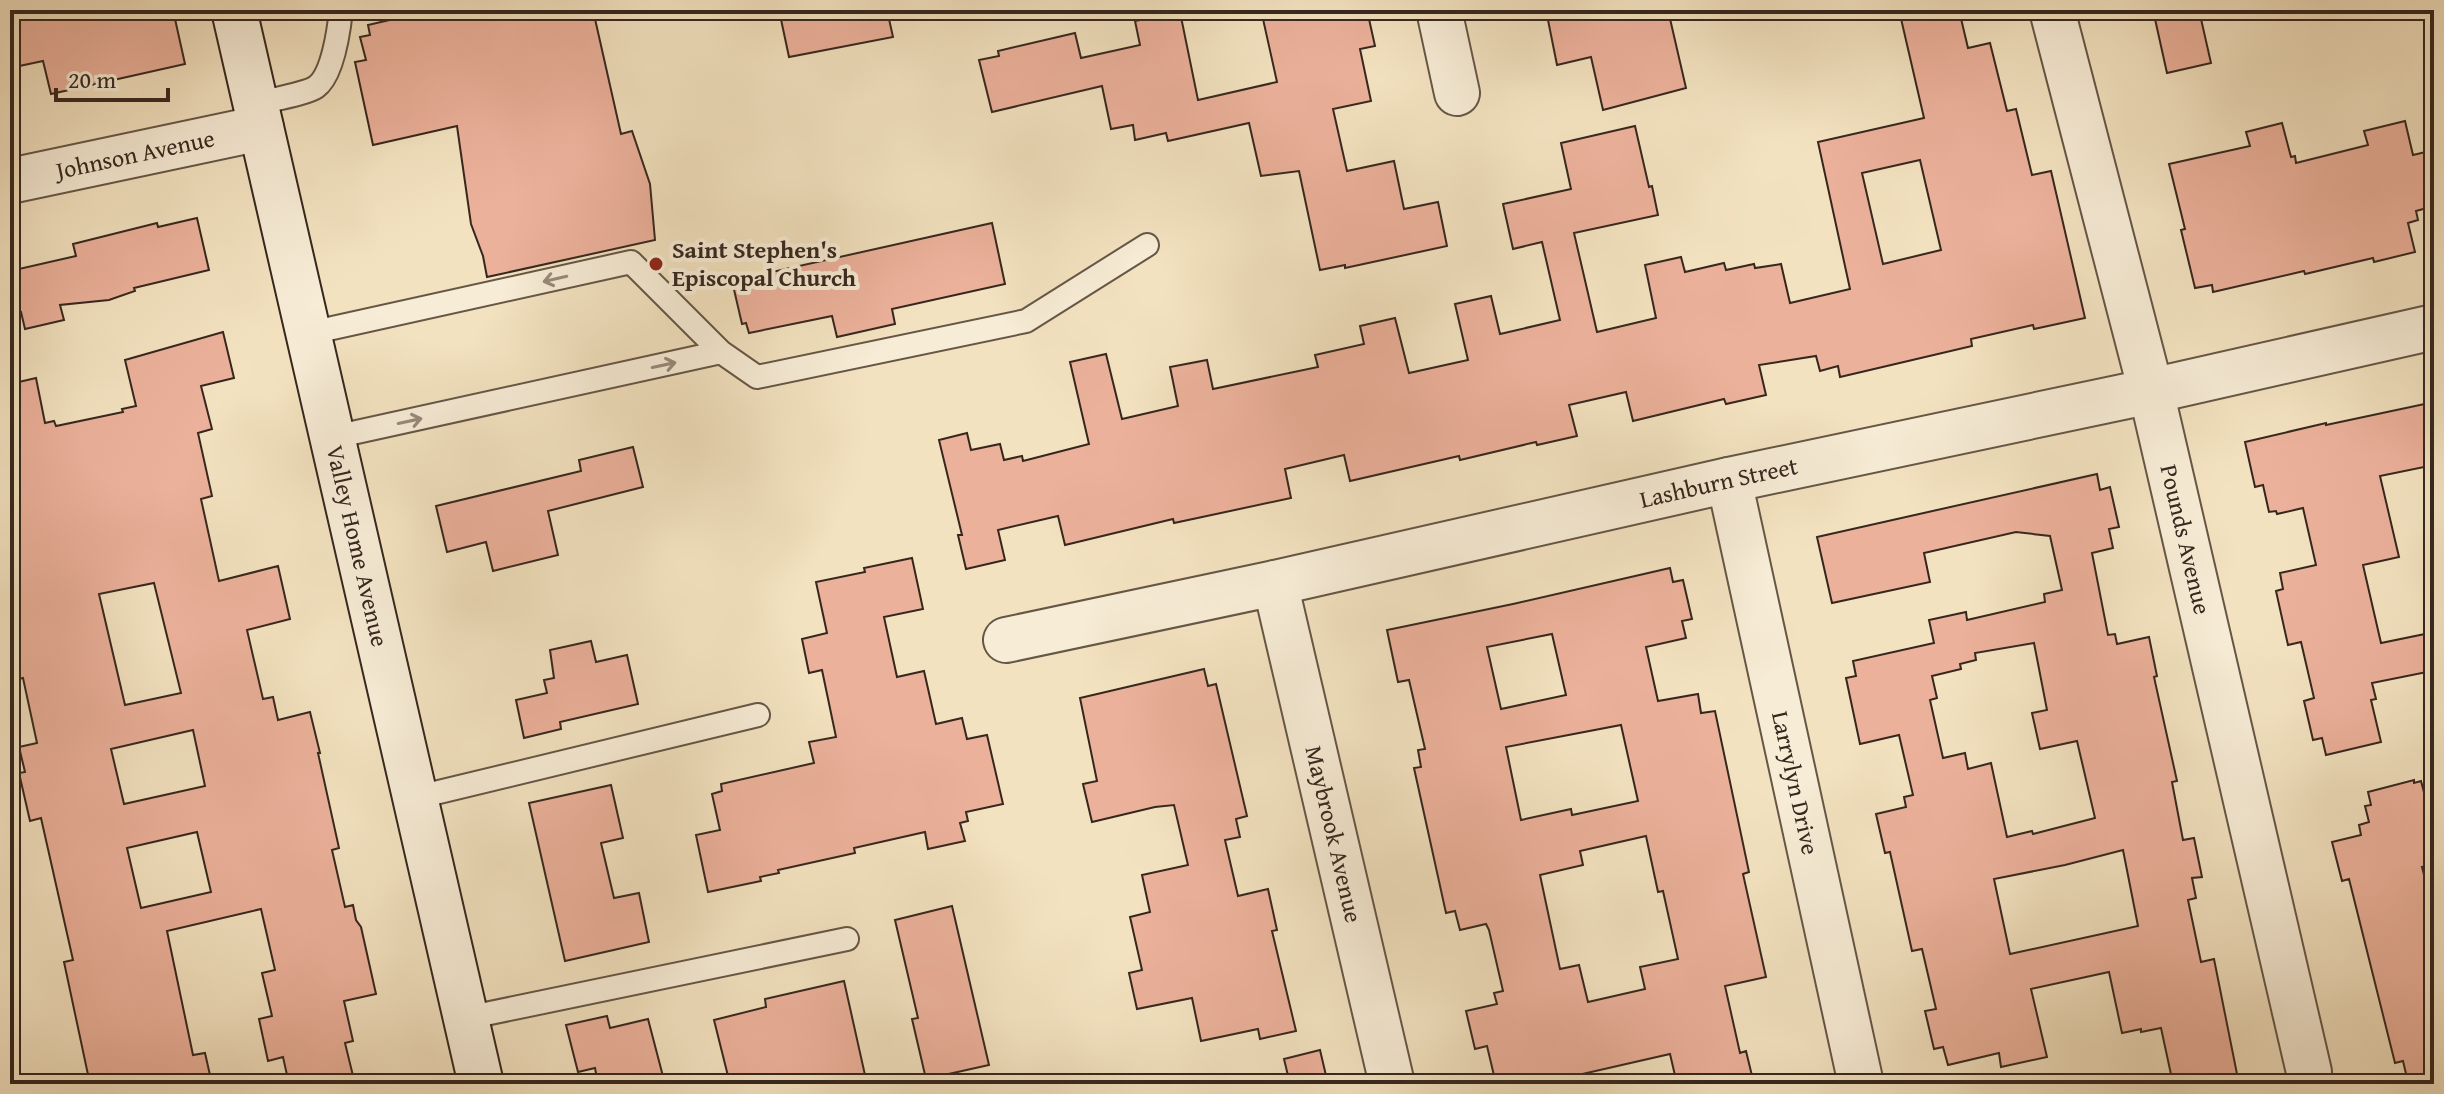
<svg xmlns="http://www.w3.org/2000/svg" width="2444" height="1094" font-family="'Gentium Book Plus',serif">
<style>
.building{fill:#ecb19b;stroke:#36271e;stroke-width:2;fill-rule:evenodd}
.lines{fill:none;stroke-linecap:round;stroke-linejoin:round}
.lane-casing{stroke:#655646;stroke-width:26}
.street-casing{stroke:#655646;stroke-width:48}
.secondary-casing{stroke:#36271e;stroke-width:48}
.lane{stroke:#f7ecd6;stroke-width:22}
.street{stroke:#f7ecd6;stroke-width:44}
.secondary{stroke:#f7ecd6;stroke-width:44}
.oneway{stroke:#968a7a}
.poi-dot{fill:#8f2418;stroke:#f7ecd6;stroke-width:3}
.labels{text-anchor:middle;stroke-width:8;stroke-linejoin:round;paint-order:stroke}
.street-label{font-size:24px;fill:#36271e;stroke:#f7ecd6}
.poi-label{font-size:24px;font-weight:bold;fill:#36271e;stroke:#f7ecd6;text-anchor:start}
</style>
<rect width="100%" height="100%" fill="#f3e2c0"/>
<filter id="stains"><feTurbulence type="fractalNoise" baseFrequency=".0025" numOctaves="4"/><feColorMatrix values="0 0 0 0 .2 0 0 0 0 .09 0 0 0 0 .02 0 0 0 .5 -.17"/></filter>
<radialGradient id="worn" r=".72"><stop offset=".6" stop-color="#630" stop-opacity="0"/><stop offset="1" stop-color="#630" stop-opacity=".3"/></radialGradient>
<path class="building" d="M10 10H173L185 64 51 94 43 61 10 68Z
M392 10H593L621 134 632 131 650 184 655 240 487 277 483 256 471 224 457 126 373 145 355 62 366 60 360 37 370 35 368 25 394 19Z
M779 10H887L893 37 789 57Z
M1261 10H1367L1375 46 1360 49 1371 101 1333 109 1347 171 1394 161 1404 209 1438 202 1447 246 1345 268V265L1320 270 1299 171 1261 176 1249 123 1168 141 1166 133 1135 140 1133 125 1111 129 1102 86 992 112 979 60 999 56 998 51 1075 33 1081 58 1140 45 1135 21 1180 12 1198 100 1277 82Z
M1546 10H1668L1686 88 1603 110 1591 57 1557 65Z
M1899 10H1959L1968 48 1990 43 2007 111 2016 109 2032 175 2051 171 2085 318 2034 329 2033 325 1971 339 1972 346 1840 377 1838 366 1820 371 1816 356 1759 365 1766 395 1726 404 1724 399 1633 421 1626 392 1569 405 1577 436 1537 445 1536 442 1460 460 1459 456 1350 481 1344 455 1285 469 1291 498 1174 523 1173 519 1065 545 1058 516 998 530 1005 560 966 569 958 535H962L939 440 967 433 971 450 1000 444 1004 460 1022 456 1023 461 1089 444 1070 362 1106 354 1122 419 1178 406 1170 367 1207 360 1213 389 1318 367 1315 355 1364 344 1360 326 1395 318 1409 373 1468 360 1455 304 1491 296 1500 334 1560 320 1542 242 1513 249 1503 204 1571 189 1561 143 1635 126 1649 187 1652 186 1658 215 1574 233 1597 332 1656 318 1645 265 1681 257 1685 272 1724 263 1726 270 1754 264 1755 268 1781 264 1790 303 1850 289 1818 142 1924 118ZM1920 160 1941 250 1883 264 1862 173Z
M2153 10H2199L2211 63 2167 73Z
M2405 121 2413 155 2434 150V206L2416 211 2418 220 2408 223 2415 252 2374 262 2373 258 2305 274 2304 271 2213 292 2212 285 2195 288 2181 230 2185 229 2169 164 2250 146 2246 132 2282 123 2291 157 2295 156 2296 163 2368 145 2364 131Z
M197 218 209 270 134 288 135 291 109 300 60 305 64 320 25 329 21 312 10 315V271L76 256 73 244 157 223 158 227Z
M992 223 1005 284 892 309 895 324 837 337 832 316 749 333 746 323 742 324 732 281Z
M223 332 234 378 201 386 212 429 198 433 212 496 201 499 219 581 278 566 290 619 247 630 263 699 273 697 278 720 310 712 320 753H318L339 848 332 850 345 907 353 905 356 920 361 927 376 994 344 1001 353 1041 345 1043 355 1084H289L283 1057 268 1061 259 1019 272 1016 262 973 275 970 261 909 167 931 193 1055 205 1053 212 1084H90L64 962 73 960 41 818 30 821 19 773 25 772 19 747 37 743 23 678 10 681V384L36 378 45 423 54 421 56 426 123 412 122 409 136 406 125 360ZM154 583 181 693 125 705 99 594ZM193 730 205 786 124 804 111 749ZM197 832 211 892 141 908 127 848Z
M2434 402V465L2380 476 2399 557 2363 565 2381 643 2425 634 2432 671 2372 683 2376 699 2371 700 2381 742 2326 755 2322 738 2313 740 2304 701 2314 698 2301 642 2288 645 2276 591 2283 589 2280 573 2316 565 2303 508 2277 514 2276 511 2269 512 2263 485 2255 487 2245 442 2326 423V425Z
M633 447 643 487 548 511 558 555 493 571 486 542 447 552 436 506 581 471 579 460Z
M2097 474 2100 490 2110 487 2119 527 2109 529 2113 548 2092 553 2108 635 2115 634 2117 644 2149 637 2157 676 2154 677 2177 781 2172 782 2183 840 2194 838 2202 877 2192 878 2196 898 2188 900 2201 962 2214 959 2239 1084H2179L2178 1078 2172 1079 2161 1028 2141 1032V1029L2122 1033 2109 972 2031 989 2047 1057 2001 1067 1999 1053 1948 1065 1943 1047 1934 1049 1925 1011 1936 1009 1922 949 1912 951 1890 852 1885 853 1876 814 1906 807 1904 797 1913 795 1899 735 1860 744 1846 678 1856 676 1853 661 1934 643 1929 620 1966 612 1967 620 2045 602 2044 594 2062 590 2050 536 2016 532 1924 553 1930 582 1832 603 1817 537ZM2034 643 2047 710 2032 713 2040 749 2077 741 2095 818 2033 834 2032 831 2007 837 1991 763 1968 769 1965 753 1943 758 1930 700 1937 698 1932 676 1961 669 1960 664 1976 660 1975 653ZM2123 850 2138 926 2010 954 1994 879 2065 865Z
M912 558 923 609 884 617 897 677 924 671 936 724 962 718 967 739 987 735 1003 804 966 812 968 821 960 823 965 841 928 849 925 832 854 848 855 853 778 870 779 873 760 877 761 881 708 892 696 835 720 830 712 794 722 791 721 784 814 763 809 742 836 737 822 670 809 673 802 639 827 633 816 582 865 572 864 568Z
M1670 568 1673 582 1683 580 1692 619 1682 621 1686 638 1646 647 1658 701 1698 694 1701 713 1715 711 1749 872 1743 874 1766 977 1725 986 1740 1053 1746 1051 1754 1084H1677L1670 1054 1556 1080 1557 1084H1496L1487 1046 1475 1049 1466 1011 1497 1004 1494 993 1503 991 1489 930 1486 924 1460 930 1455 911 1446 913 1414 768 1421 767 1418 750 1425 749 1409 680 1398 682 1387 630 1513 604ZM1552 634 1566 695 1501 709 1487 647ZM1621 725 1638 801 1572 815 1571 809 1521 820 1506 747ZM1646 836 1658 892 1663 891 1678 959 1640 967 1645 989 1588 1002 1579 965 1560 969 1540 875 1583 865 1580 851Z
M591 641 596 662 627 655 638 704 560 722 561 729 524 738 516 700 547 693 544 680 554 678 550 650Z
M1204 669 1208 686 1216 684 1247 816 1236 819 1240 837 1225 840 1238 896 1268 889 1277 930 1272 931 1296 1031 1260 1039 1258 1029 1201 1041 1192 998 1137 1009 1129 973 1142 970 1130 917 1150 912 1142 875 1188 865 1174 805 1155 807 1092 822 1083 784 1097 781 1080 698Z
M2414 780V783L2421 781 2425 796 2434 794V864L2422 867 2434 913V1072L2407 1078 2403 1061 2395 1063 2349 879 2342 881 2332 842 2361 835 2359 825 2369 822 2365 806 2371 805 2368 792Z
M611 785 623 838 601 843 614 898 639 893 649 942 565 961 529 803Z
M952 906 989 1065 926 1079 912 1019 918 1018 895 920Z
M844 981 867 1084H730L714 1020 766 1007 765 999Z
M607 1016 610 1028 648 1019 665 1084H598L595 1068 578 1072 566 1025Z
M1320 1050 1328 1084H1290L1284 1059Z"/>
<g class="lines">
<defs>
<path id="lane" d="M255 104C269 100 306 94 316 87 333 75 339 29 341 10
M310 333 631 262 721 352 757 377 1026 321 1147 245
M334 437 721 352
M414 798 758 715
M466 1018 847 939"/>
<g id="street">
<path d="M1439 10 1457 93"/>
<path id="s1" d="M2052 10 2151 391 2309 1072"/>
<path id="s2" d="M10 181 261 128"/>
<path id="s3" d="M1729 480 1861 1084"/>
<path id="s4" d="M1275 583 1392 1084"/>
<path id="s5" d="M1006 640 1275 583 1729 480 2151 391 2434 327"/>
</g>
<g id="secondary">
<path id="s6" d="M234 10 481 1084"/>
</g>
</defs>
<use href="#lane" class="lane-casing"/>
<use href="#street" class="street-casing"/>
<use href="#secondary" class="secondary-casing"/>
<use href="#lane" class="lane"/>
<use href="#street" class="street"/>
<use href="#secondary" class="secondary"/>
</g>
<defs><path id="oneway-shaft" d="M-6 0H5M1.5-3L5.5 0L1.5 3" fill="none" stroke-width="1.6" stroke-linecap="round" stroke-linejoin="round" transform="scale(2)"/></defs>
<g class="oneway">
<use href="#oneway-shaft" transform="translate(555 279) rotate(167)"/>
<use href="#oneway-shaft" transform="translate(664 365) rotate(-12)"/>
<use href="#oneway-shaft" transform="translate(410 421) rotate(-12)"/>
</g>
<circle class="poi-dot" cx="656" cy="264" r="8"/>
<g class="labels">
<g class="street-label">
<text dy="8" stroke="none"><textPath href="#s2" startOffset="128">Johnson Avenue</textPath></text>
<text dy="8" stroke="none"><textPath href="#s5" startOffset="730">Lashburn Street</textPath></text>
<text dy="8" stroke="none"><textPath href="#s1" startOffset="546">Pounds Avenue</textPath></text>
<text dy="8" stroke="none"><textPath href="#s6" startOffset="550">Valley Home Avenue</textPath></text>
<text dy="8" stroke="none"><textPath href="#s3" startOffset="310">Larrylyn Drive</textPath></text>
<text dy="8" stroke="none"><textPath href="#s4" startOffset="258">Maybrook Avenue</textPath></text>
</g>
<g class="poi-label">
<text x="672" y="258">Saint Stephen's<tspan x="672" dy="28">Episcopal Church</tspan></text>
</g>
</g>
<rect width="2444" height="1094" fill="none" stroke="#f3e2c0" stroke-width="40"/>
<rect x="12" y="12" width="2420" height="1070" fill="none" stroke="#36271e" stroke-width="4"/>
<rect x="20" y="20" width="2404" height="1054" fill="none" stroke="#36271e" stroke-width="2"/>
<path d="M56 88v12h112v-12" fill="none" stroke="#36271e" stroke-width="4"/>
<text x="68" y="88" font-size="24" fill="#36271e" stroke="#f7ecd6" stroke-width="6" paint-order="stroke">20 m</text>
<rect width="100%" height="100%" filter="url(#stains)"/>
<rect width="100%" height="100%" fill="url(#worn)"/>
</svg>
